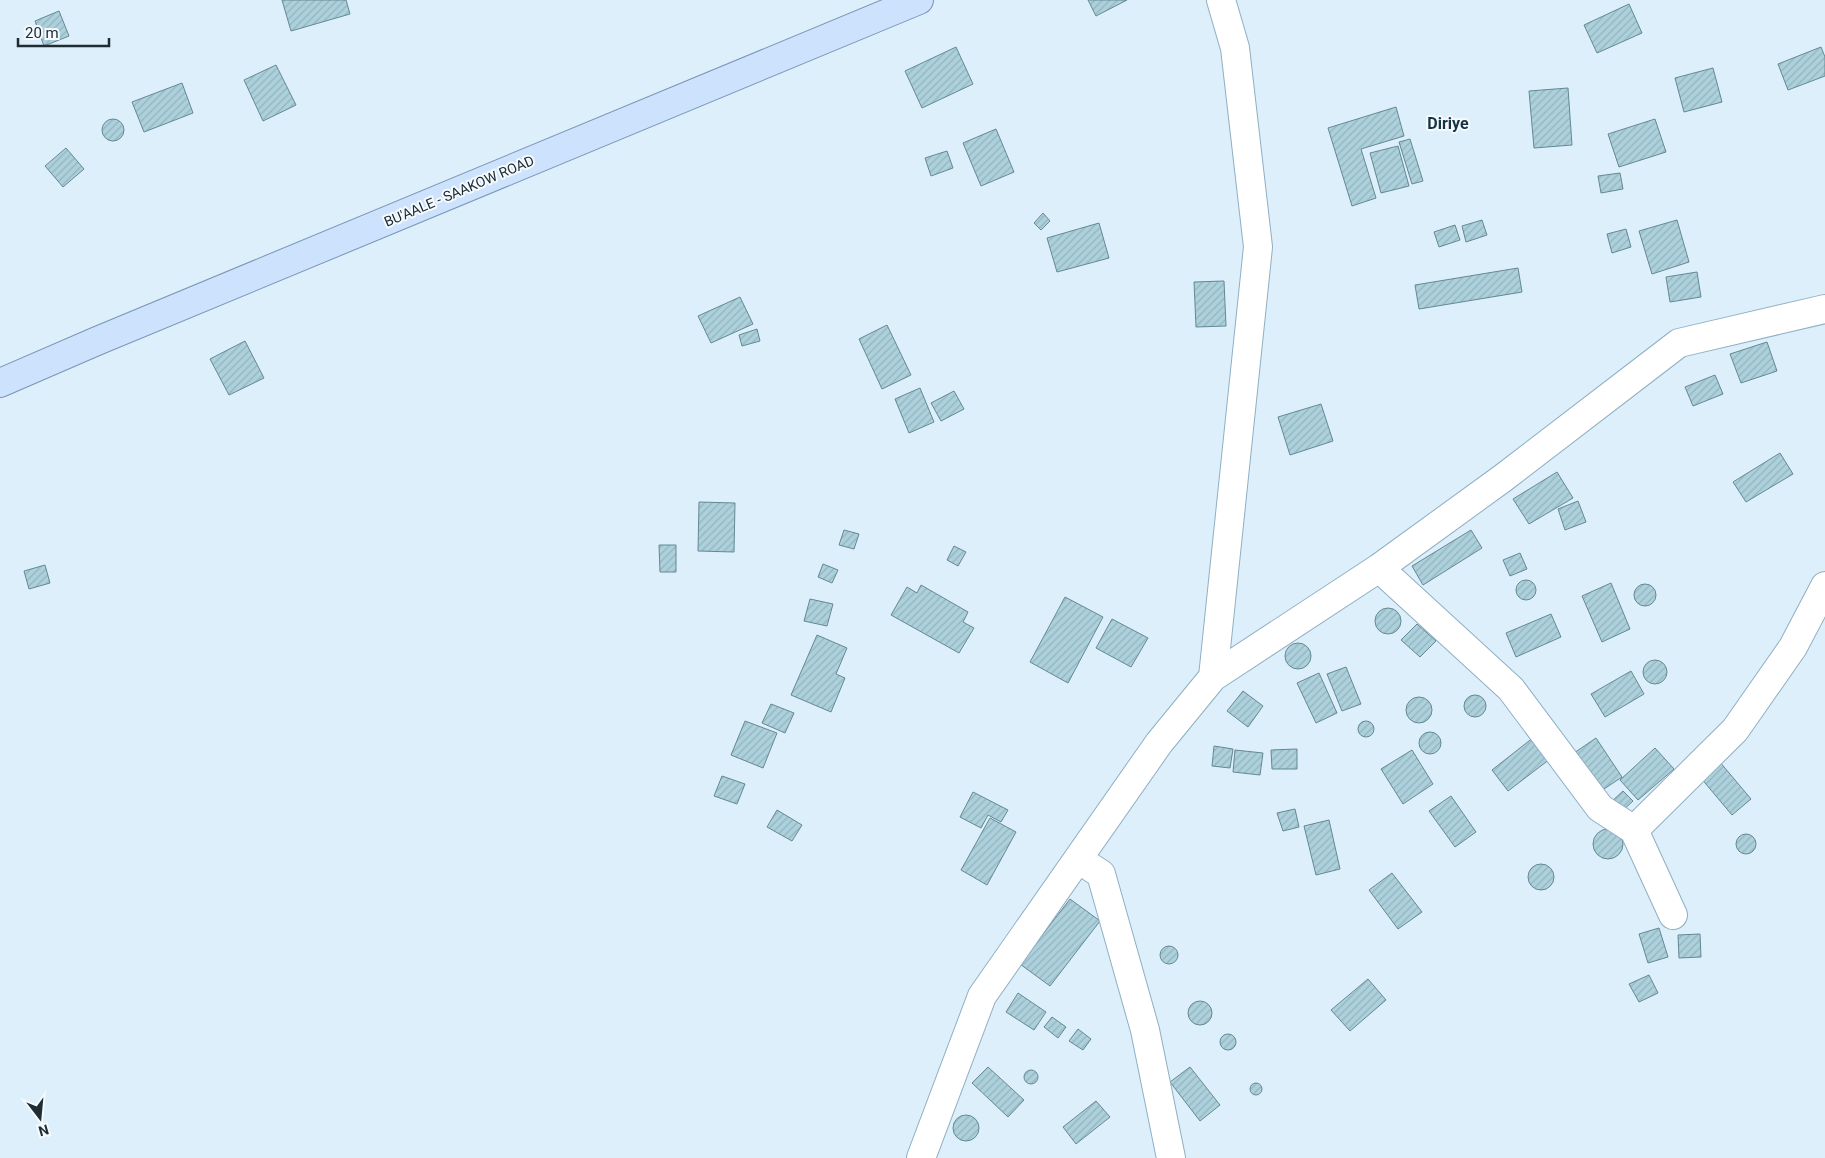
<svg xmlns="http://www.w3.org/2000/svg" width="1825" height="1158" font-family="Roboto,sans-serif">
<style>
.building{fill:url(#building-hatch);stroke:#648993}
.lines{fill:none;stroke-linecap:round;stroke-linejoin:round}
.minor-casing{stroke:#90afc2;stroke-width:30}
.major-casing{stroke:#7a95b5;stroke-width:30}
.minor{stroke:#fff;stroke-width:28}
.major{stroke:#cce2fd;stroke-width:28}
.labels{text-anchor:middle;stroke-width:4;stroke-linejoin:round;paint-order:stroke}
.street-label{font-size:14px;fill:#202c34;stroke:#f4fafe}
.quarter-label{font-size:16px;font-weight:bold;fill:#183343;stroke:#f4fafe}
</style>
<defs>
<pattern id="building-hatch" width="6" height="6" patternUnits="userSpaceOnUse" patternTransform="scale(1.25)"><rect width="6" height="6" fill="#acd1dc"/><path d="M-1 1l2-2M0 6l6-6M5 7l2-2" fill="none" stroke="#94b4bd"/></pattern>
</defs>
<rect width="100%" height="100%" fill="#dceffb"/>
<path class="building" d="M282 0H346L350 14 291 31Z
M1088 0H1127L1096 16Z
M1629 4 1642 33 1597 53 1584 25Z
M59 11 69 36 44 46 35 21Z
M956 47 973 84 922 108 905 71Z
M1821 47 1825 57V76L1788 90 1778 64Z
M276 65 296 105 263 121 244 80Z
M1713 68 1722 102 1684 112 1675 78Z
M182 83 193 113 144 132 132 102Z
M1568 88 1572 145 1534 148 1529 91Z
M1396 107 1404 136 1361 149 1376 198 1352 206 1328 128Z
M1655 119 1666 152 1619 167 1608 134Z
M102 130a11 11 0 1 1 22 0a11 11 0 1 1-22 0Z
M996 129 1014 172 981 186 963 143Z
M1410 139 1423 181 1412 184 1399 142Z
M1398 146 1409 186 1381 193 1370 153Z
M66 148 84 169 63 187 45 166Z
M947 151 953 168 931 176 925 158Z
M1620 173 1623 189 1601 193 1598 176Z
M1043 213 1050 221 1041 230 1034 223Z
M1482 220 1487 235 1466 242 1462 226Z
M1677 220 1689 262 1652 274 1639 231Z
M1099 223 1109 258 1057 272 1047 238Z
M1455 225 1460 240 1439 247 1434 232Z
M1626 229 1631 247 1612 253 1607 234Z
M1518 268 1522 292 1419 309 1415 285Z
M1697 272 1701 297 1670 302 1666 277Z
M1224 281 1226 326 1196 327 1194 282Z
M740 297 753 324 711 343 698 316Z
M887 325 911 375 882 389 859 339Z
M757 329 760 341 742 346 739 335Z
M245 341 264 378 229 395 210 359Z
M1767 342 1777 371 1741 383 1730 354Z
M1715 375 1723 394 1693 406 1685 387Z
M920 388 934 422 909 433 895 399Z
M954 391 964 409 941 421 931 403Z
M1321 404 1333 441 1290 455 1278 417Z
M1780 453 1793 474 1746 502 1733 482Z
M1557 472 1573 498 1529 524 1513 499Z
M1578 501 1586 522 1565 530 1558 509Z
M699 502 735 503 734 552 698 551Z
M844 530 859 534 854 549 839 545Z
M1471 530 1482 548 1423 585 1412 566Z
M659 545H676V572H660Z
M954 546 966 552 958 566 947 560Z
M1520 553 1527 569 1510 576 1503 560Z
M823 564 838 570 832 583 818 577Z
M45 565 50 583 29 589 24 571Z
M1516 590a10 10 0 1 1 20 0a10 10 0 1 1-20 0Z
M1611 583 1630 629 1602 642 1582 596Z
M1634 595a11 11 0 1 1 22 0a11 11 0 1 1-22 0Z
M921 585 968 612 963 622 974 628 959 653 891 615 907 587 917 593Z
M1065 597 1103 617 1068 683 1030 662Z
M810 599 833 604 827 626 804 621Z
M1375 621a13 13 0 1 1 26 0a13 13 0 1 1-26 0Z
M1551 614 1561 637 1516 657 1506 633Z
M1112 619 1148 638 1131 667 1096 648Z
M1417 624 1436 641 1420 657 1401 640Z
M817 635 847 648 836 674 845 678 831 712 791 695Z
M1285 656a13 13 0 1 1 26 0a13 13 0 1 1-26 0Z
M1643 672a12 12 0 1 1 24 0a12 12 0 1 1-24 0Z
M1346 667 1361 704 1342 711 1327 674Z
M1631 671 1644 694 1605 717 1591 694Z
M1319 673 1337 713 1316 723 1297 683Z
M1243 691 1263 706 1248 727 1227 711Z
M1464 706a11 11 0 1 1 22 0a11 11 0 1 1-22 0Z
M1406 710a13 13 0 1 1 26 0a13 13 0 1 1-26 0Z
M771 704 794 713 785 733 762 723Z
M1358 729a8 8 0 1 1 16 0a8 8 0 1 1-16 0Z
M745 721 777 733 763 768 731 755Z
M1419 743a11 11 0 1 1 22 0a11 11 0 1 1-22 0Z
M1534 737 1550 759 1508 791 1492 770Z
M1596 738 1622 777 1601 791 1574 753Z
M1214 746 1233 749 1230 768 1212 766Z
M1655 748 1674 769 1638 800 1620 780Z
M1297 749V769H1272L1271 750Z
M1235 750 1263 753 1260 775 1233 772Z
M1412 750 1433 784 1403 804 1381 769Z
M1719 761 1751 799 1732 815 1700 777Z
M722 776 745 784 737 804 714 796Z
M1623 791 1633 801 1620 813 1610 803Z
M973 792 1008 810 1001 822 988 815 981 828 960 817Z
M1451 796 1476 832 1455 847 1429 811Z
M1295 809 1299 827 1283 831 1277 813Z
M777 810 802 825 792 841 767 827Z
M990 818 1016 832 987 885 961 870Z
M1329 820 1340 869 1316 875 1304 826Z
M1593 844a15 15 0 1 1 30 0a15 15 0 1 1-30 0Z
M1736 844a10 10 0 1 1 20 0a10 10 0 1 1-20 0Z
M1528 877a13 13 0 1 1 26 0a13 13 0 1 1-26 0Z
M1392 873 1422 912 1398 929 1369 890Z
M1070 899 1100 921 1050 986 1020 964Z
M1659 928 1668 957 1648 963 1639 934Z
M1700 934 1701 957 1679 958 1678 935Z
M1160 955a9 9 0 1 1 18 0a9 9 0 1 1-18 0Z
M1649 975 1658 993 1639 1002 1629 984Z
M1368 979 1386 1000 1350 1031 1331 1010Z
M1018 993 1046 1012 1034 1030 1006 1012Z
M1188 1013a12 12 0 1 1 24 0a12 12 0 1 1-24 0Z
M1052 1017 1066 1027 1058 1038 1044 1027Z
M1078 1029 1091 1039 1083 1050 1069 1041Z
M1220 1042a8 8 0 1 1 16 0a8 8 0 1 1-16 0Z
M988 1067 1024 1100 1008 1117 972 1083Z
M1190 1067 1220 1105 1200 1121 1170 1082Z
M1024 1077a7 7 0 1 1 14 0a7 7 0 1 1-14 0Z
M1250 1089a6 6 0 1 1 12 0a6 6 0 1 1-12 0Z
M1096 1101 1110 1117 1076 1144 1063 1127Z
M953 1128a13 13 0 1 1 26 0a13 13 0 1 1-26 0Z"/>
<g class="lines">
<defs>
<path id="minor" d="M1379 568 1511 689 1600 808 1634 830 1673 915
M1213 677 1379 568 1503 478 1679 343 1825 309
M1634 830 1735 730 1793 647 1825 586
M1078 859 1101 874 1145 1030 1171 1158
M921 1158 982 996 1159 743 1213 677 1258 247 1235 48 1221 0"/>
<path id="major" d="M0 383 97 341 919 0"/>
</defs>
<use href="#minor" class="minor-casing"/>
<use href="#major" class="major-casing"/>
<use href="#minor" class="minor"/>
<use href="#major" class="major"/>
</g>
<g class="labels">
<g class="street-label">
<text transform="translate(459 191) rotate(-23)" y="5">BU'AALE - SAAKOW ROAD</text>
</g>
<g class="quarter-label">
<text x="1448" y="129">Diriye</text>
</g>
</g>
<g transform="translate(40 1118) rotate(164)" stroke="#f4fafe" stroke-width="4" paint-order="stroke">
<path d="M0-4L9 19L0 12L-9 19Z" fill="#202c34"/>
<text y="-8" font-size="14" font-weight="bold" text-anchor="middle" fill="#202c34">N</text>
</g>
<path d="M18 38v8h91v-8" fill="none" stroke="#202c34" stroke-width="2.5"/>
<text x="25" y="38" font-size="15" fill="#202c34" stroke="#f4fafe" stroke-width="4" paint-order="stroke">20 m</text>
</svg>
